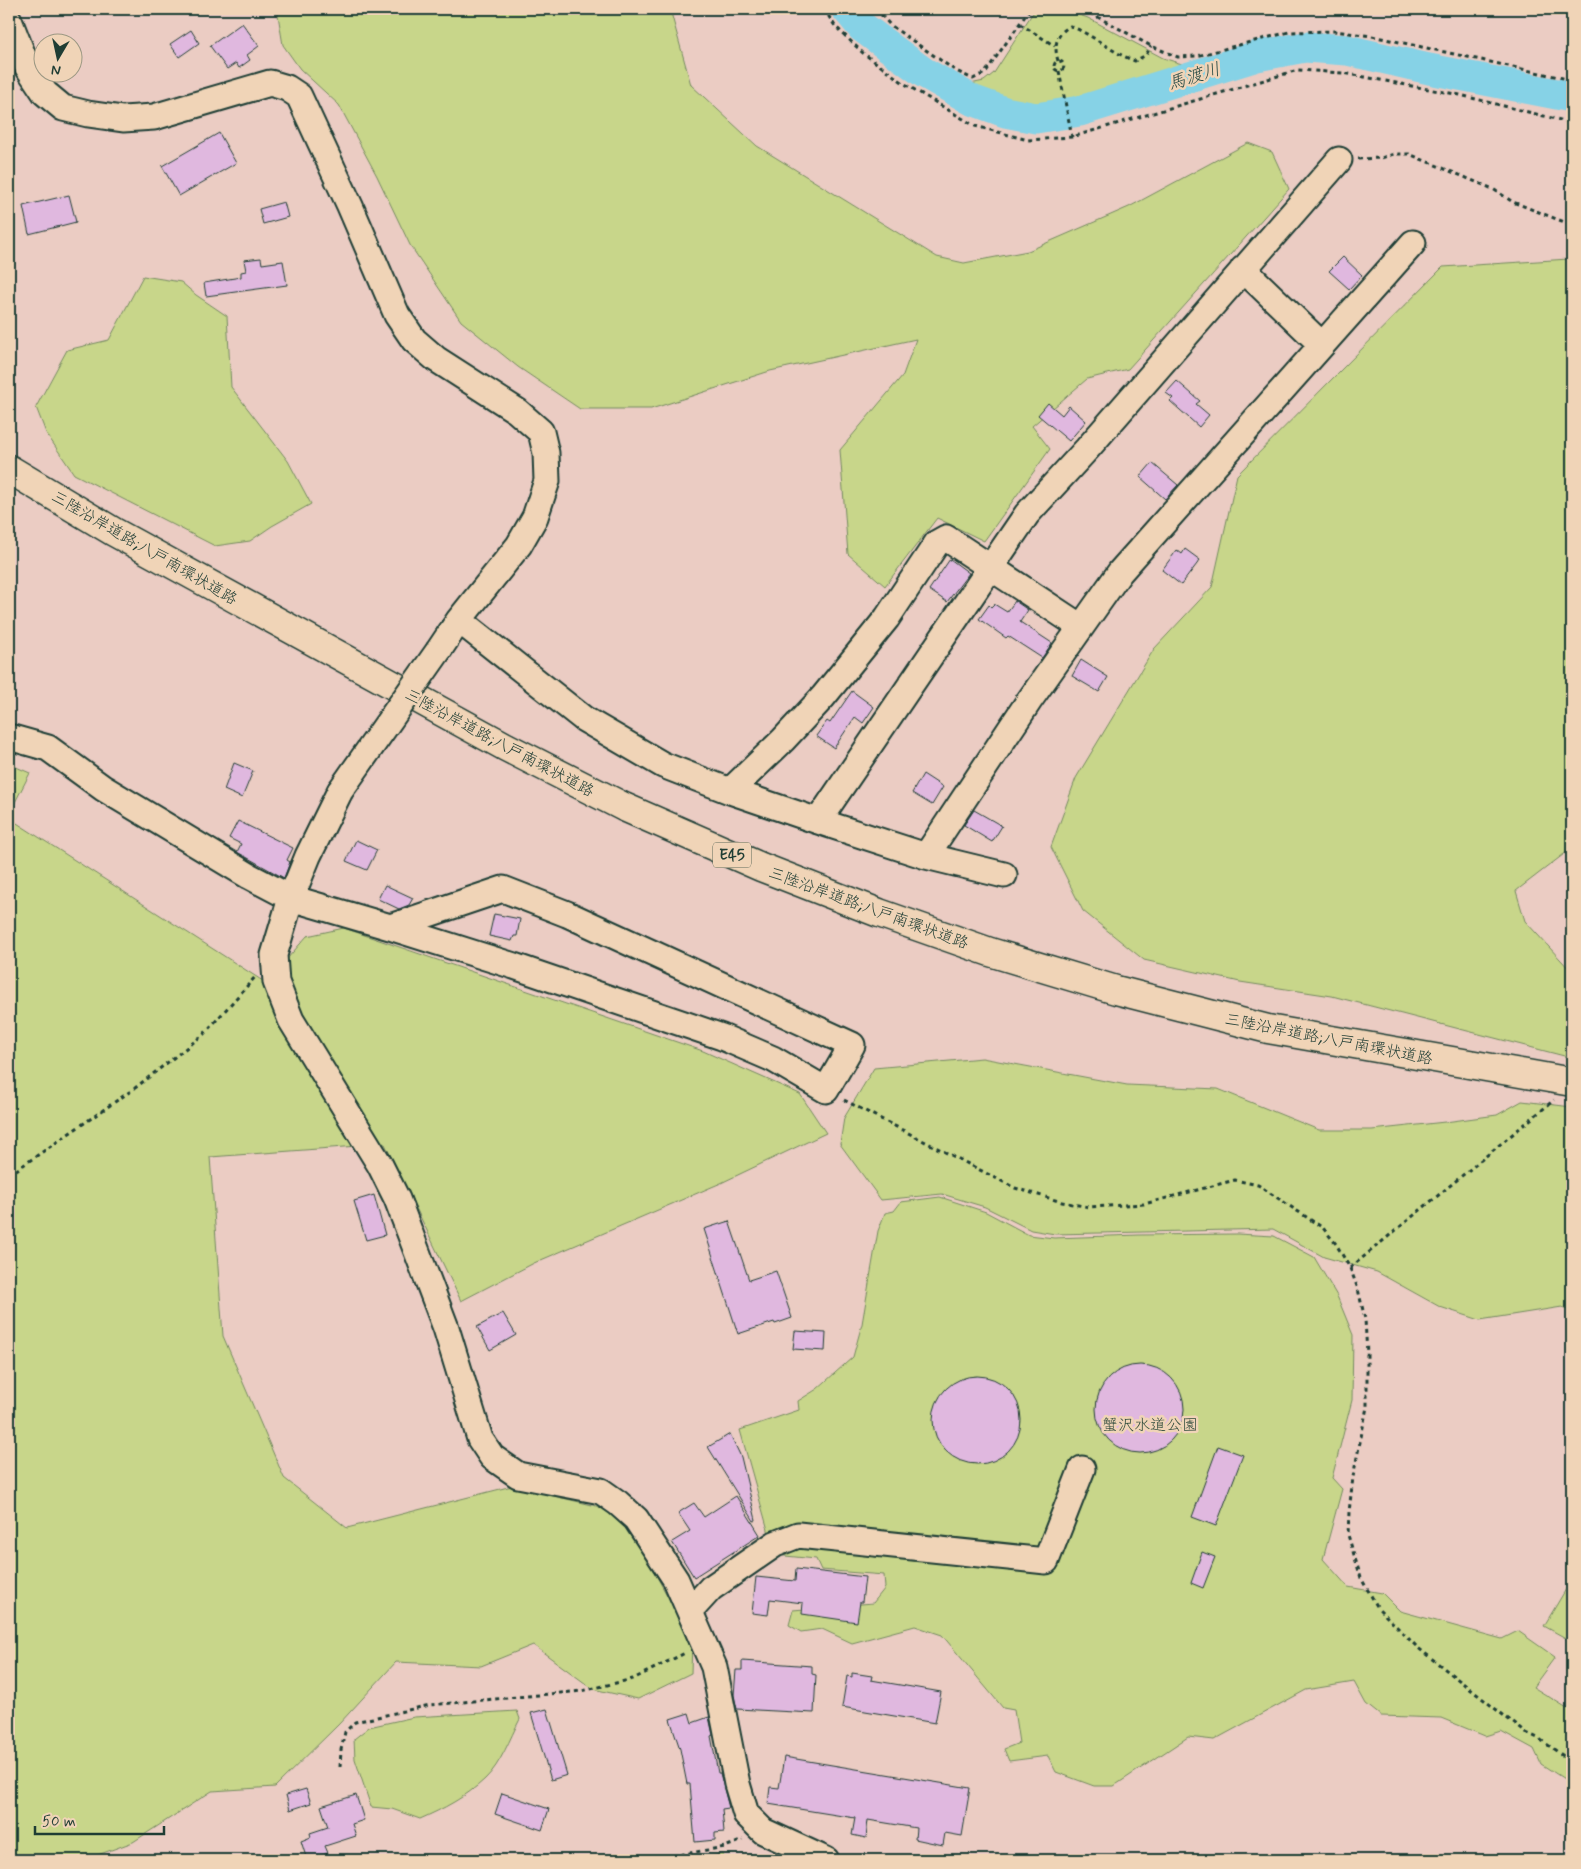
<svg xmlns="http://www.w3.org/2000/svg" width="1581" height="1869" font-family="Mynerve,'Klee One',sans-serif">
<style>
.green{fill:#c8d68a;stroke:#748a5f}
.lines{fill:none;stroke-linecap:round;stroke-linejoin:round}
.river{stroke:#86d2e6;stroke-width:31}
.building{fill:#e0b8df;stroke:#1f3d34}
.minor-casing{stroke:#1f3d34;stroke-width:29}
.highway-casing{stroke:#1f3d34;stroke-width:31}
.path{stroke:#1f3d34;stroke-width:3;stroke-dasharray:4 4;stroke-linecap:butt}
.minor{stroke:#f0d4b7;stroke-width:25}
.highway{stroke:#f0d4b7;stroke-width:28}
.minor-bridge-casing{stroke:#1f3d34;stroke-width:29;stroke-linecap:butt}
.minor-bridge{stroke:#f0d4b7;stroke-width:25}
.labels{text-anchor:middle;stroke-width:5;stroke-linejoin:round;paint-order:stroke}
.shield{fill:#f0d4b7;stroke:#5e6a5b;stroke-width:1}
.shield-label{font-size:15px;font-weight:bold;fill:#1f3d34}
.street-label{font-size:16px;fill:#1f3d34;stroke:#f0d4b7}
.park-label{font-size:16px;fill:#304c3d;stroke:#f0d4b7}
.water-label{font-size:18px;font-style:italic;fill:#294c46;stroke:#f0d4b7}
</style>
<rect width="100%" height="100%" fill="#ebccc3"/>
<filter id="ink" filterUnits="userSpaceOnUse"><feTurbulence type="fractalNoise" baseFrequency=".02" numOctaves="2"/><feDisplacementMap in="SourceGraphic" scale="10" xChannelSelector="R" yChannelSelector="G"/><feConvolveMatrix kernelMatrix="1 2 1 2 8 2 1 2 1" color-interpolation-filters="sRGB"/></filter>
<g filter="url(#ink)">
<path class="green" d="M277 9H670L691 85 757 146 937 257 964 263 1028 251 1129 207 1248 143 1272 152 1289 189 1128 369 1087 379 1032 426 1050 449 984 541 937 518 885 586 848 554 840 450 903 375 916 339 770 371 651 409H580L518 367 461 321 410 245 377 176 339 105 300 69 283 45Z
M1039 9H1063L1088 18 1163 58 1182 64 1181 72 1070 102 1041 106 1013 103 973 90 970 84 984 81 994 73 1032 14Z
M1569 259 1572 260V838L1568 851 1516 891 1525 921 1572 972V1058L1332 996 1240 982 1144 960 1083 911 1051 847 1076 778 1154 649 1212 587 1237 475 1443 267Z
M143 276 181 282 196 295 227 316 231 387 288 461 311 504 272 526 250 541 215 546 74 474 46 433 36 407 67 350 109 340Z
M9 764 30 773 9 814Z
M9 818 266 983 307 936 344 928 703 1051 800 1094 826 1133 721 1183 534 1263 461 1301 385 1144 210 1157 223 1336 284 1478 347 1528 512 1486 613 1510 645 1555 692 1641 691 1673 638 1699 593 1689 533 1645 481 1666 396 1662 339 1724 275 1787 212 1791 133 1842 84 1860H9Z
M982 1058 1127 1085 1218 1089 1319 1130H1372L1445 1122 1497 1115 1522 1101 1572 1107V1311L1562 1307 1480 1320 1440 1307 1377 1272 1324 1257 1273 1229 1055 1234 1031 1230 985 1207 942 1194 881 1200 840 1144 844 1118 874 1068Z
M940 1197 986 1212 1029 1235 1054 1238 1139 1235 1237 1234 1274 1236 1314 1257 1337 1296 1353 1335 1352 1400 1332 1478 1342 1489 1323 1559 1348 1587 1382 1593 1400 1611 1502 1639 1518 1631 1555 1657 1533 1687 1572 1711V1784L1541 1764 1534 1749 1501 1731 1485 1736 1441 1718 1381 1716 1366 1704 1354 1682 1306 1690 1214 1740 1188 1737 1114 1786H1094L1056 1772 1048 1756 1009 1761 1004 1749 1019 1743 1014 1710 1003 1708 942 1635 915 1626 852 1643 822 1629 801 1632 789 1625 793 1610 873 1603 885 1588 884 1575 821 1570 816 1559 775 1555 740 1430 799 1410 798 1401 817 1389 853 1357 862 1324 878 1231 885 1213 894 1211 901 1202Z
M1572 1579V1639L1571 1641 1544 1626Z
M517 1711 520 1719C510 1738 501 1764 485 1779 466 1797 443 1809 420 1819L392 1809 371 1807 355 1759 354 1739 369 1727 414 1717Z
M723 1854 724 1860H690Z"/>
<g class="lines">
<path class="river" d="M847 9 862 27 923 72 972 100 1005 112 1036 118 1080 111 1257 56 1305 47 1347 50 1429 69 1572 97"/>
</g>
<path class="building" d="M242 23 259 46 247 55 250 60 239 68 236 63 227 69 210 46Z
M191 30 199 43 179 57 170 44Z
M219 133 236 163 179 196 162 166Z
M69 195 76 222 29 234 23 206Z
M284 202 288 217 263 224 259 209Z
M1343 257 1362 275 1349 289 1329 271Z
M261 258 262 264 283 261 287 285 206 296 204 283 241 277V272L246 271 244 260Z
M1177 381 1200 401 1196 404 1209 415 1199 427 1170 401 1173 398 1166 393Z
M1048 403 1062 415 1069 406 1086 421 1069 441 1038 415Z
M1152 463 1178 485 1165 499 1140 477Z
M1185 549 1200 560 1181 585 1162 570 1177 550 1182 554Z
M950 559 969 573 947 602 929 590Z
M1015 601 1028 610 1020 622 1052 643 1042 658 1008 636 1006 638 979 619 989 605 991 607 994 604 1007 612Z
M1081 660 1108 677 1099 692 1072 676Z
M852 691 874 707 863 723 855 717 834 748 816 736 827 721 830 723Z
M234 763 253 771 242 798 224 790Z
M923 774 943 787 932 805 912 793Z
M974 810 1002 826 992 842 964 825Z
M238 821 293 848 287 860 290 862 284 878 237 852 241 844 229 838Z
M356 840 377 850 367 870 346 861Z
M385 885 413 898 409 905 399 909 378 899Z
M494 914 520 919 517 936H514L512 941 489 936Z
M374 1195 385 1235 366 1240 354 1201Z
M729 1221 749 1280 776 1271 792 1318 775 1324 774 1322 738 1334 704 1229Z
M503 1313 516 1335 490 1350 477 1327Z
M795 1331 826 1333 825 1351 793 1349Z
M1096 1409a44 44 0 1 1 88 0a44 44 0 1 1-88 0Z
M933 1420a44 44 0 1 1 88 0a44 44 0 1 1-88 0Z
M730 1434 741 1457 756 1520 754 1521 708 1447Z
M1218 1446 1243 1455 1216 1526 1192 1517Z
M736 1496 760 1535 694 1577 672 1542 690 1531 678 1513 694 1503 704 1517Z
M1202 1552 1215 1557 1203 1588 1191 1583Z
M796 1569 865 1577 862 1602H860L857 1622 802 1614 803 1603 770 1599 768 1615 752 1613 756 1577 795 1581Z
M742 1661 812 1666V1674L816 1675 814 1713 737 1709 734 1695 736 1670H742Z
M852 1673 872 1676 871 1680 941 1692 935 1723 842 1707 847 1676 852 1677Z
M547 1709 567 1775 551 1780 531 1713Z
M689 1713 692 1723 709 1717 713 1735 711 1736 718 1773H720L729 1808 722 1809 724 1832 715 1833V1840L695 1842 690 1784H687L680 1749 670 1719Z
M784 1757 970 1788 962 1836 945 1833 943 1845 915 1839 916 1828 868 1820 866 1838 852 1835 855 1818 768 1804 770 1787 779 1788Z
M306 1789 311 1803 290 1810 286 1795Z
M502 1793 549 1809 542 1830 495 1814Z
M356 1795 364 1820 352 1824 356 1836 325 1846 328 1853 307 1860 301 1841 311 1837 310 1833 328 1827 321 1806Z"/>
<g class="lines">
<defs>
<path id="minor" d="M9 20 27 66 45 93 63 108 88 114 123 119 154 117 270 83 287 88 299 96 350 206 397 315 414 340 436 359 517 411 541 432 546 453 547 481 535 517 519 545 459 620 439 650
M1243 269 1322 345
M459 620 584 719 663 765 730 791 818 821 926 856 1004 875
M9 737 48 748 103 788 249 876 291 898 390 927 514 966 722 1037 773 1059 826 1090 852 1045 567 914 503 889 390 927
M340 791 308 856 291 898 274 955 276 982 291 1020 380 1165 397 1199 446 1328 480 1439 492 1457 518 1475 601 1491 618 1503 636 1519 676 1580 714 1667 737 1784 746 1814 763 1831 826 1860
M730 791 783 740 823 697 887 618 937 543 946 538 1081 627
M818 821 1027 514 1087 449 1339 160
M926 856 1029 701 1120 572 1413 243
M690 1611 711 1588 775 1544 798 1535 1046 1561 1082 1469"/>
<path id="highway" d="M9 469 114 532 506 747 624 807 761 867 879 913 990 952 1116 990 1268 1029 1572 1082"/>
</defs>
<use href="#minor" class="minor-casing"/>
<use href="#highway" class="highway-casing"/>
<path class="path" d="M824 9 835 26 863 53 905 84 975 126 1028 140 1072 137 1298 70 1343 73 1460 95 1572 123
M876 9 890 25 956 71 973 79 985 73 1030 9
M1083 9 1151 46 1178 57 1197 56 1289 32 1334 31 1372 36 1572 80
M1020 24 1055 46
M1058 61C1054 46 1055 35 1070 26 1094 35 1112 53 1135 61L1146 55 1151 46
M1054 66a5 5 0 1 1 10 0a5 5 0 1 1-10 0Z
M1059 71 1072 137
M1358 159 1381 158 1394 154H1409L1493 189 1513 202 1572 225
M844 1100 1015 1188 1062 1202 1089 1207 1144 1204 1235 1180 1258 1185 1323 1228 1336 1244 1350 1268 1358 1289 1365 1319 1367 1354V1407L1353 1477 1349 1512 1348 1535 1361 1578 1378 1608 1417 1647 1526 1733 1538 1738 1572 1762
M9 1175 135 1088 204 1034 256 976
M1350 1268 1554 1100
M340 1767 341 1750 345 1732 355 1722 430 1705 582 1691 633 1679 685 1653
M649 1860 725 1847 743 1840"/>
<use href="#minor" class="minor"/>
<use href="#highway" class="highway"/>
<defs>
<path id="minor-bridge" d="M340 791 439 650"/>
</defs>
<use href="#minor-bridge" class="minor-bridge-casing"/>
<use href="#minor-bridge" class="minor-bridge"/>
</g>
</g>
<g class="labels">
<rect class="shield" x="713" y="842.5" width="38" height="25" rx="4"/>
<g class="shield-label">
<text x="732" y="860">E45</text>
</g>
<g class="street-label">
<text transform="translate(145 547) rotate(30)" y="6">三陸沿岸道路;八戸南環状道路</text>
<text transform="translate(500 742) rotate(28)" y="6">三陸沿岸道路;八戸南環状道路</text>
<text transform="translate(869 907) rotate(20)" y="6">三陸沿岸道路;八戸南環状道路</text>
<text transform="translate(1329 1038) rotate(11)" y="6">三陸沿岸道路;八戸南環状道路</text>
</g>
<g class="park-label">
<text x="1150" y="1430">蟹沢水道公園</text>
</g>
<g class="water-label">
<text transform="translate(1194 76) rotate(-17)" y="6">馬渡川</text>
</g>
</g>
<rect width="1581" height="1869" fill="none" stroke="#f0d4b7" stroke-width="30"/>
<rect x="15" y="15" width="1551" height="1839" fill="none" stroke="#1f3d34" stroke-width="2" filter="url(#ink)"/>
<g transform="translate(58 58) rotate(189)"><circle r="24" fill="#f0d4b7" stroke="#9c9883"/>
<path d="M0-4L9 19L0 12L-9 19Z" fill="#1f3d34"/>
<text y="-8" font-size="14" font-weight="bold" text-anchor="middle" fill="#1f3d34">N</text>
</g>
<path d="M35 1826v8h129v-8" fill="none" stroke="#1f3d34" stroke-width="2.5"/>
<text x="42" y="1826" font-size="15" fill="#1f3d34" stroke="#f0d4b7" stroke-width="4" paint-order="stroke">50 m</text>
</svg>
